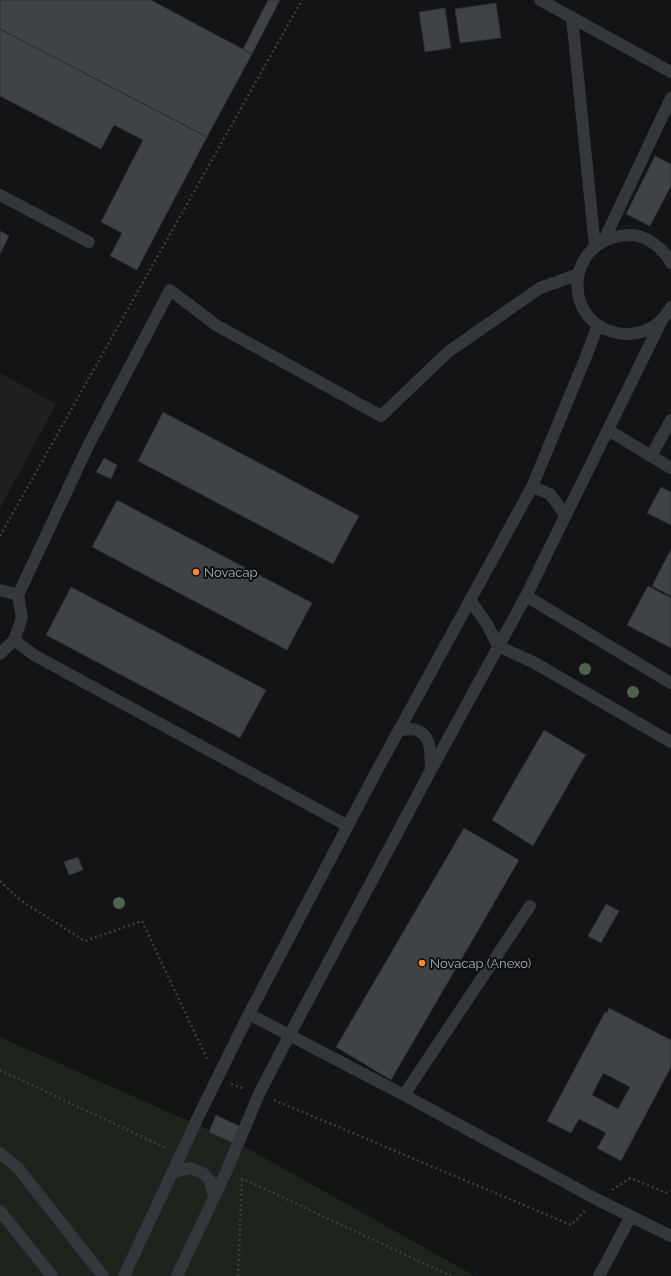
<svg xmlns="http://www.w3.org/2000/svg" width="671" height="1276" font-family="Raleway,sans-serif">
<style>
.built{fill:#202023}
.green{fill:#1c241b}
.building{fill:#3f4246;stroke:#2d2e32;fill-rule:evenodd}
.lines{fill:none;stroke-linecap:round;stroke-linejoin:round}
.path{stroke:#3a3e42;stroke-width:2.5;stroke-dasharray:2 3;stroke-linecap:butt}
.lane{stroke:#34373b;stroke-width:12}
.tree{fill:#4f634d}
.poi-dot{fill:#fd8924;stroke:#0f0f11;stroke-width:1.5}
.labels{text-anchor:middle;stroke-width:4;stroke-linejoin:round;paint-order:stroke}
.poi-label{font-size:13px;fill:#a4aeb7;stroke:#0f0f11;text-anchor:start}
</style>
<rect width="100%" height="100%" fill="#141416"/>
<path class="built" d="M0 373 56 404 0 508Z"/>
<path class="green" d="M0 1037 238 1143 475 1276H0Z"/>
<path class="building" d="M0 0H151L252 54 207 137 0 29Z
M268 0H280L252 54 243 49Z
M496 3 501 38 460 43 455 9Z
M445 8 451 48 425 52 419 12Z
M0 29 207 137 137 270 110 256 122 233 101 222 143 140 114 125 101 149 0 96Z
M655 156 671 164V186L650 226 626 214Z
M0 231 9 236 0 254Z
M163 412 359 516 333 564 138 461Z
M104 458 117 465 111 479 96 472Z
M661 487 671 492V525L647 513Z
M117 500 312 603 287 650 92 547Z
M671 549V596L652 586Z
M648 586 671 598V648L627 625Z
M71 587 266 690 240 738 46 635Z
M544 730 584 754H586L533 846 492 820Z
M464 828 519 860 391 1080 336 1047Z
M78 857 83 870 69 875 64 862Z
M606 904 619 911 601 943 588 936Z
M609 1008 671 1040V1067L621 1161 597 1148 606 1133 579 1119 571 1133 547 1121 605 1012 607 1013ZM603 1073 630 1087 618 1109 592 1095Z
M216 1115 241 1127 233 1143 209 1132Z"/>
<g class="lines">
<path class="path" d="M0 536 302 0
M0 881 20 900 85 941 142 921 208 1061
M0 1070 166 1148
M231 1084 245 1089
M274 1100 571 1225 586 1210
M241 1178 451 1276
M612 1190 630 1178 667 1193 671 1191
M238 1276 242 1179"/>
<path class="lane" d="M540 0 671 72
M572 17 595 247
M0 195 89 242
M604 240 671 98
M671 263C664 249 647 235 630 235 562 237 560 328 624 334 637 335 653 330 662 319 666 316 668 311 671 307
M608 430 671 468
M651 456 671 420
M532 487 550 494 566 516
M0 590 18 595 22 618 14 640 0 654
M18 595 88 446 170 290 216 325 381 416 448 352 540 288 579 274
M526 596 671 683
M470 600 487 624 498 646 533 662 671 742
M14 640 34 655 348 826
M400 730C405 730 412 728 416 730 433 735 430 756 431 770
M249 1014 404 1095 598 1200 671 1236
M404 1095 530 906
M0 1153 18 1168 103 1276
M172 1173 190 1168 203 1173 210 1181 214 1196
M0 1211 52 1276
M124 1276 201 1111 249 1014 375 774 532 487 585 359 598 325
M177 1276 226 1172 259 1094 289 1036 431 770 526 596 662 320
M599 1276 631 1216"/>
</g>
<g class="tree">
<circle cx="585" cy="669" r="6"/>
<circle cx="633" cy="692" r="6"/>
<circle cx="119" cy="903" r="6"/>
</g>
<g class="poi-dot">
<circle cx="196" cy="572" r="4"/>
<circle cx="422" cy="963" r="4"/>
</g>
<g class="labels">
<g class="poi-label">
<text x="204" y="577">Novacap</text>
<text x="430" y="968">Novacap (Anexo)</text>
</g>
</g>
</svg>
